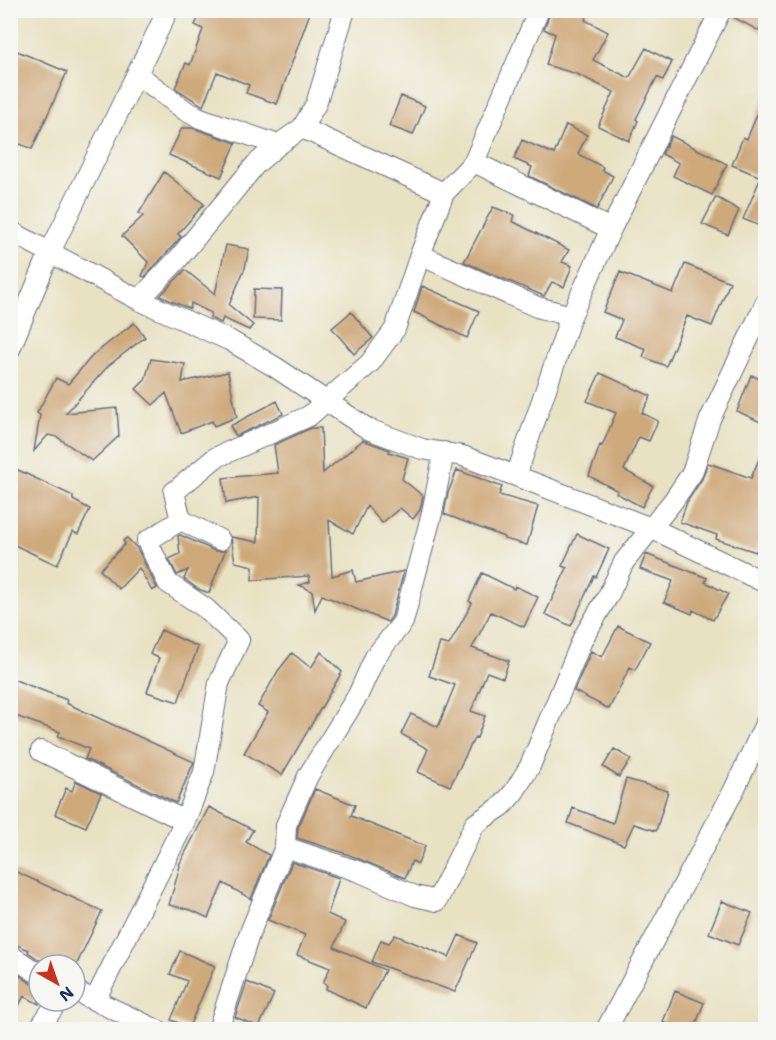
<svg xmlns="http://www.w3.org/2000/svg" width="776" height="1040" font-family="'Shantell Sans',sans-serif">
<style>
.building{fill:#cea97a}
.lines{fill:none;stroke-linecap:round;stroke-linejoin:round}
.street-casing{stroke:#636e81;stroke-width:22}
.street{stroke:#fff;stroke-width:20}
</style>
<rect width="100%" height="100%" fill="#f6f6f2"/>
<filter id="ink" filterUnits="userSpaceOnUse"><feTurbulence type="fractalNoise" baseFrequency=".0167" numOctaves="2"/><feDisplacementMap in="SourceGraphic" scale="12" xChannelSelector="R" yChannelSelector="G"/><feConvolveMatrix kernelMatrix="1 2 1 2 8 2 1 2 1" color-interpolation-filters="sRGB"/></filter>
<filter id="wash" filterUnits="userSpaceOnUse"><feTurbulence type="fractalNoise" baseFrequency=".008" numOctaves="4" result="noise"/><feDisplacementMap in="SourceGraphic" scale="24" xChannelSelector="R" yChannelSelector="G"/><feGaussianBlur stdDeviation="1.35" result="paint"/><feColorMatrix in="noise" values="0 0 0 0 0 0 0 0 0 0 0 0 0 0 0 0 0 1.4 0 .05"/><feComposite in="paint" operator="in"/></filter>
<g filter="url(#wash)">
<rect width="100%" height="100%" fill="#e8e2c2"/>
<g id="blocks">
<path class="building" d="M202 10H311L277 104 246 93 249 85 217 72 203 106 175 88 186 63 190 65 203 29 195 25Z
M551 10H589L585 20 608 32 593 60 629 78 646 48 672 62 663 80 657 77 636 119 638 121 629 141 598 126 614 92 577 74 546 65 555 34 544 29Z
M733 10H765V34L731 16Z
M10 48 67 72 32 149 10 140Z
M765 95V228L743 219 761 177 732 165 743 137 747 139Z
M401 96 425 106 413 135 389 126Z
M566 125 587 135 578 154 603 167 602 170 613 176 597 209 529 176 532 167 514 159 522 140 554 154Z
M182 128H193L236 143 221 177 169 155Z
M671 136 727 164 712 195 673 176 679 163 662 154Z
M164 172 204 204 178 234 181 237 145 277 142 276 148 262 122 236 143 216 139 213Z
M716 197 739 210 728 235 702 224Z
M493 207 514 215 512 221 569 250 562 262 572 266 564 287 552 282 544 296 464 262Z
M226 245 249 249 245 268 229 305 253 325 249 330 223 318 221 323 210 318 211 313 191 303 190 309 160 296 185 270 215 294Z
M685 264 730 282 712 326 687 316 666 366 643 357 646 349 615 337 622 320 603 312 620 272 673 293Z
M422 286 479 311 467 338 414 312Z
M254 289 282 290 281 320 253 319Z
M351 312 373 338 354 354 332 328Z
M134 323 145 337 108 366 66 413 117 408 119 436 92 461 57 437 48 435 34 451 40 415 37 413 56 378 68 384 93 355Z
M151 359 185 364 182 382 228 372 237 417 214 426 212 421 181 433 166 393 153 405 136 389 145 380Z
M600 373 651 396 642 413 658 421 649 441 639 437 624 470 653 486 642 507 616 493 618 491 589 476 600 445 602 446 616 413 587 401Z
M751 375 765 381V424L737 411Z
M277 401 283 414 236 436 230 426Z
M311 428H321L323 473 363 440 390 450 389 452 408 458 402 479 423 496 420 510 413 519 400 508 382 523 367 506 353 534 329 520 332 576 353 570 356 582 404 571 392 616 388 622 322 595 315 610 312 591 299 585 310 582 309 576 252 580 253 566 235 562 231 537 258 542 259 497 226 503 223 478 278 473 274 445Z
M765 445V540L761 538 756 552 716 539 717 535 680 522 687 502 702 479 708 463 751 478Z
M16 469 73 496V500L90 509 78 534 73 532 57 565 10 543V481Z
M457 470 502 487 499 495 538 506 527 545 504 539V537L444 514 448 493Z
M577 534 609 549 596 577 594 576 571 626 545 614 567 568 562 566Z
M180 535 215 551H225L209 593 198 589 184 579 188 570 177 575 169 559 180 554 178 536Z
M127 538 137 548 157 588 152 591 139 568 119 589 100 570 125 544 123 541Z
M646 554 707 578 705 582 728 594 713 620 693 610 692 614 664 602 673 581 640 569Z
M482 573 514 589 515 586 538 597 524 627 491 612 472 648 509 661 503 678 487 672 471 711 485 716 477 738 475 737 450 786 418 772 428 749 401 734 411 714 438 727 455 685 429 676 440 643 449 645 472 603 469 601Z
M618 626 650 642 635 670 630 667 609 709 574 691 591 651 602 657Z
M161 630 198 647 178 702 147 692 159 658 150 654Z
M321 652 342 672 282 775 244 753 268 712 258 706 278 671 292 653 311 668Z
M10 678 67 700 66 703 194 762 176 803 85 759 89 749 58 736 60 732 10 714Z
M614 749 631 759 619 777 603 767Z
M626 779 668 791 656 831 634 824 624 845 568 823 573 808 613 823Z
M76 781 101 793 86 827 55 814 66 788 72 791Z
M315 789 355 805 351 816 425 846 418 864 412 861 405 878 347 854 297 838 298 828Z
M209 807 253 830 246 842 269 855 251 899 223 883 208 918 191 910 169 905 180 866 179 865Z
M292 862 339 878 328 914 345 922 334 947 385 970 366 1008 326 989 327 985 323 983 330 968 297 955 305 935 268 920Z
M10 869 102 911 75 968V965H47L28 952 29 950 10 942Z
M722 901 752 913 738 945 709 933Z
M395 935 449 957 459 935 477 943 455 992 372 962 381 940 389 943Z
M180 951 215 966 189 1027 171 1020 187 981 170 974Z
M16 973 32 984 39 986V1004L24 996 10 1022V984Z
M247 982 274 994 259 1027 235 1017Z
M675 991 704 1003 694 1029H682L663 1022Z"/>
</g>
</g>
<g filter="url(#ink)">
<use href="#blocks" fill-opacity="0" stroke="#636e81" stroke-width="1.5"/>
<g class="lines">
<defs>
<path id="street" d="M137 74 186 111 200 118 278 145
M302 128 444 193
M474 162 611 229
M10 231 139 300 229 340 275 367 368 429 422 449 463 456 516 476 651 528 766 583
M420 255 537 307 571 316
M139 300 178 259 256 164 278 145 302 128 316 104 345 10
M10 349 50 252 168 10
M516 476 571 316 611 229 721 10
M220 540 181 520 174 492 215 458 309 416 370 363 395 329 420 255 444 193 474 162 539 10
M41 751 185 821
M285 847 286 825 308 776 358 695 375 657 403 622 432 513 444 452
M10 955 39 974
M75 991 157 1030
M95 1000 185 821 204 772 219 683 239 640 205 608 168 583 147 541 181 520
M38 1030 58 1001
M218 1030 249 935 285 847 360 872 415 896 437 901 475 824 502 806 514 792 530 766 583 638 608 596 624 562 673 501 692 473 710 419 766 302
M606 1030 734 790 766 722"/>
</defs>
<use href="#street" class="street-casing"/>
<use href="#street" class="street"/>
</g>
</g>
<rect width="776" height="1040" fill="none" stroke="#f6f6f2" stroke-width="36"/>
<g transform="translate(57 983) rotate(140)"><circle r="28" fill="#f6f6f2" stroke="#9ea6b7" stroke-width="1.5"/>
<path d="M0-4.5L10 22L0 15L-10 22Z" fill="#c8321e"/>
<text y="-9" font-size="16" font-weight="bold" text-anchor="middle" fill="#1b2f5e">N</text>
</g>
</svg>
